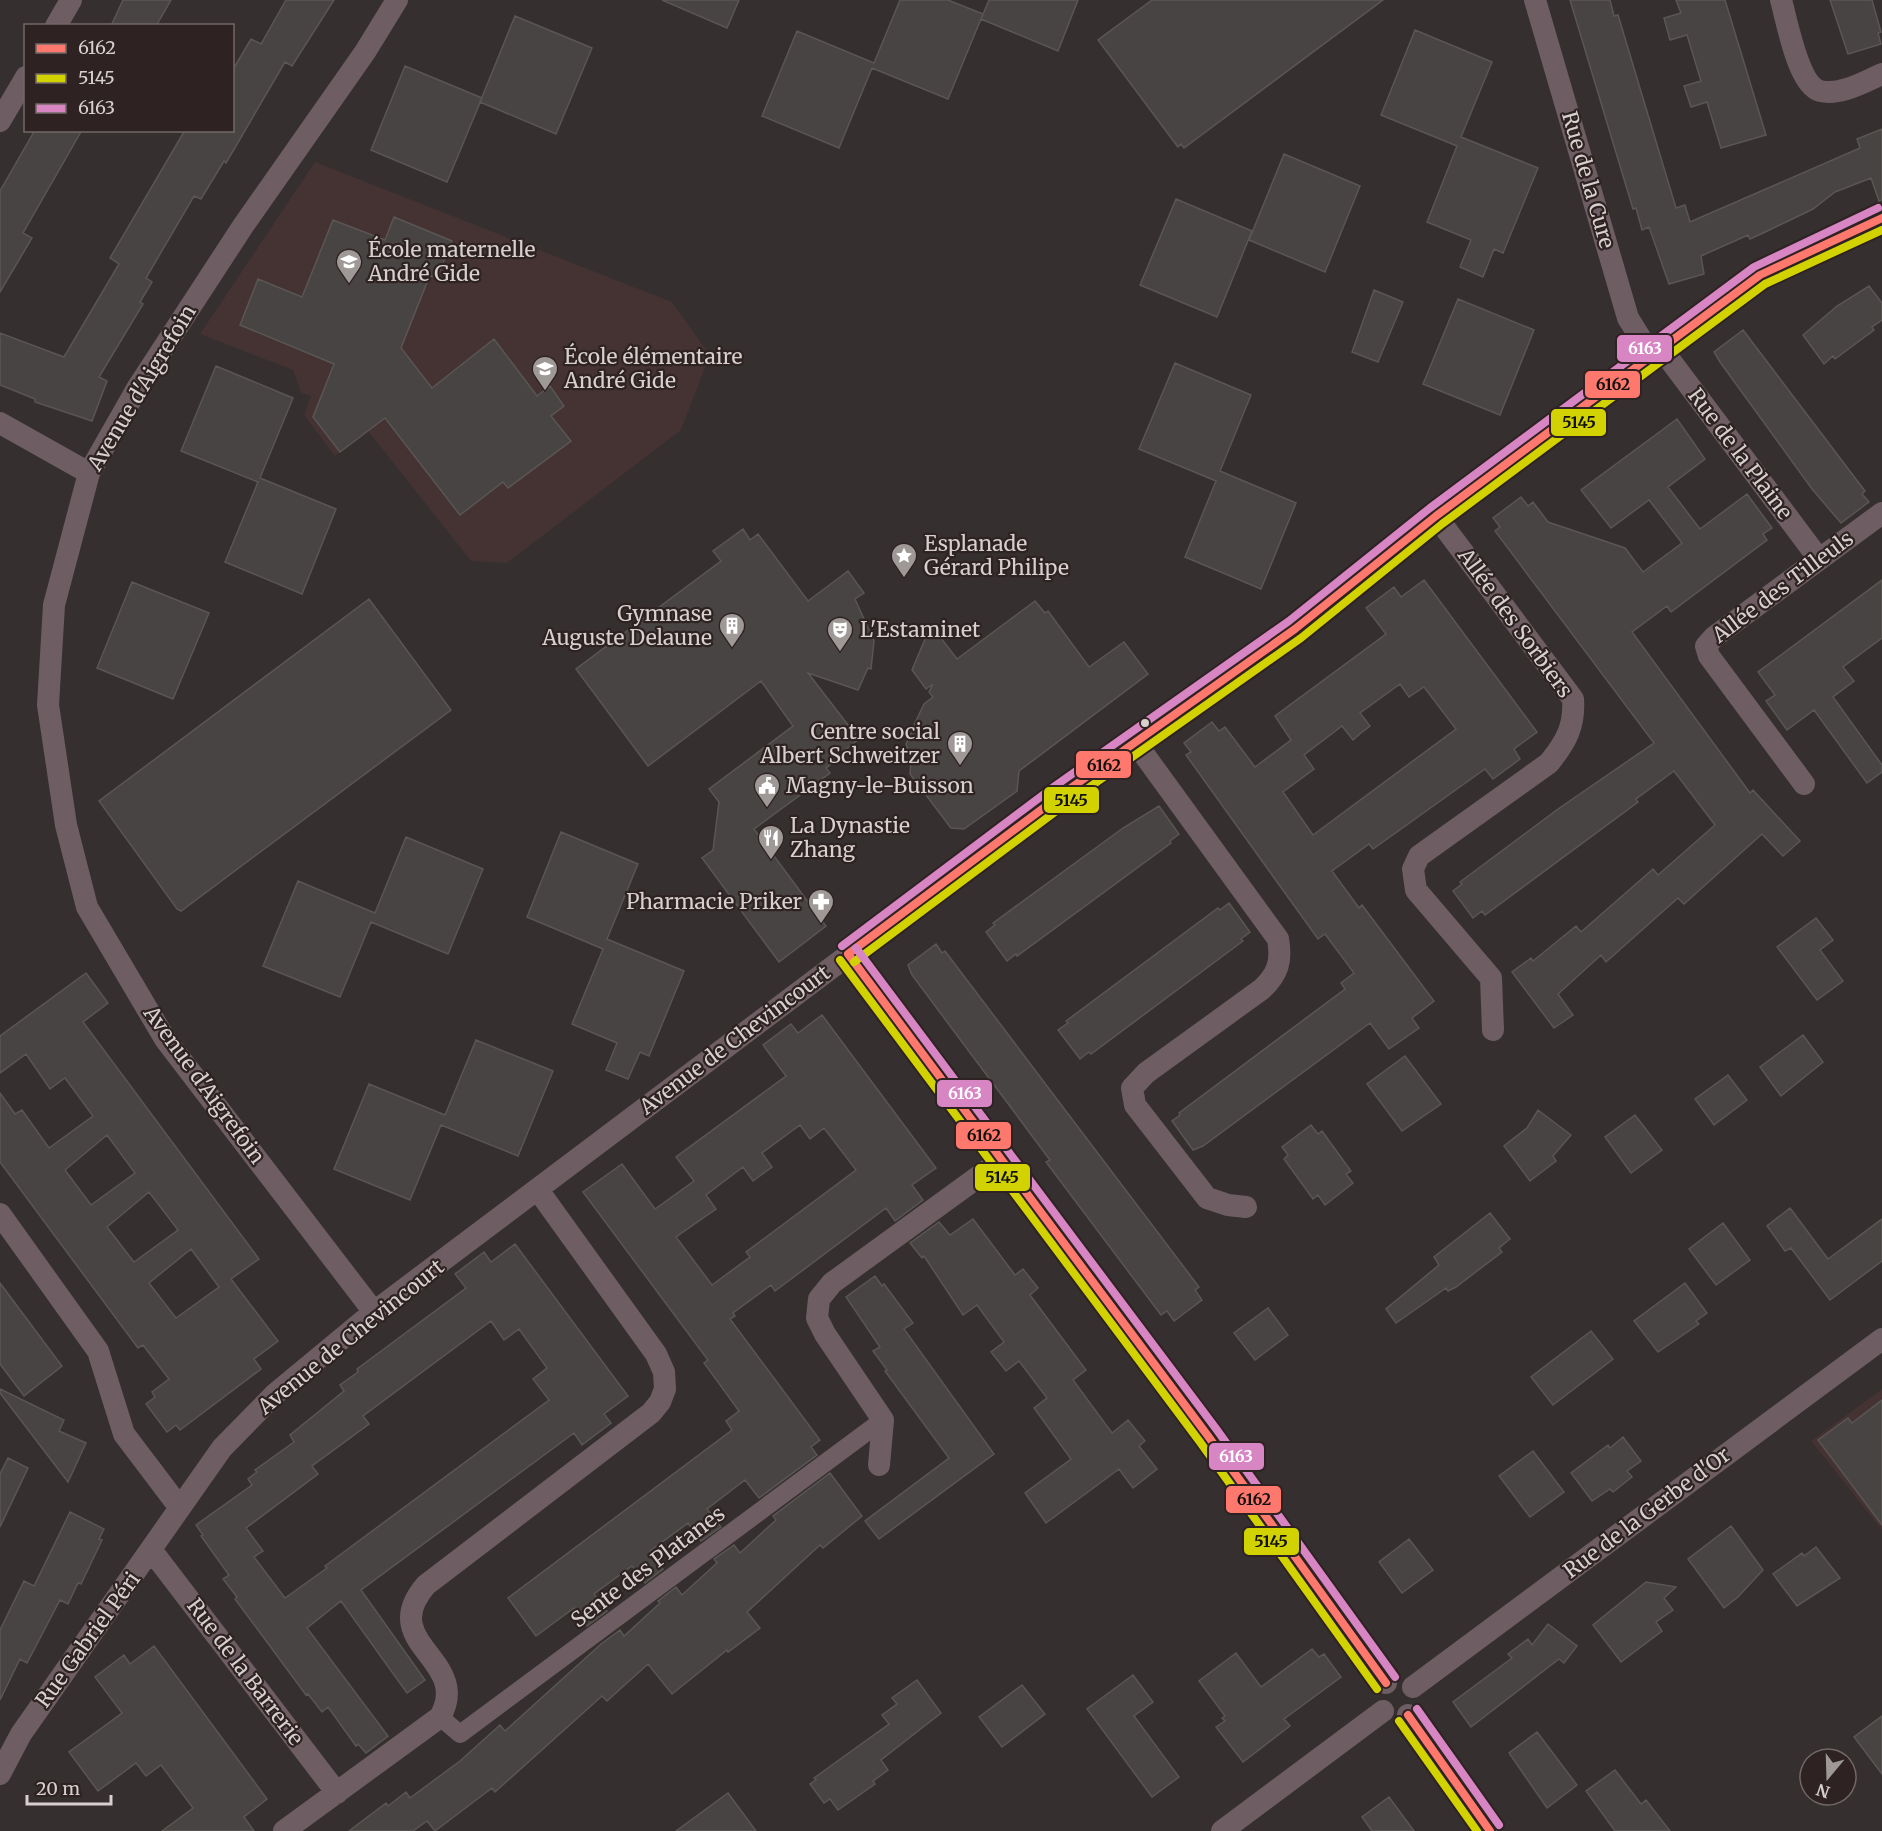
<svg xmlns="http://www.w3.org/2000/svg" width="1882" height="1831" font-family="Merriweather,serif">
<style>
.built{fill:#443332}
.building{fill:#484443;stroke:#5a5654;stroke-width:1.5;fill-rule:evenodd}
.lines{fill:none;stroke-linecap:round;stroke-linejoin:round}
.pedestrian{stroke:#6e5e64;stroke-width:18}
.minor{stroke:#6e5e64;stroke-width:22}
.bus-1-casing{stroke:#2e2322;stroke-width:12}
.bus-2-casing{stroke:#2e2322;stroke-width:12}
.bus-3-casing{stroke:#2e2322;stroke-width:12}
.bus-1{stroke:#ff786d;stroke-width:8}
.bus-2{stroke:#d2d200;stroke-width:8}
.bus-3{stroke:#d885c3;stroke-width:8}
.bus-dot{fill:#d7d0cf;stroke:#2e2322;stroke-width:2}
.labels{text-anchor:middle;stroke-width:4.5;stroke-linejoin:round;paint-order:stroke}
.street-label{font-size:21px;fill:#d7d0cf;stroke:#2e2322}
.poi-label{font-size:21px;fill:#d7d0cf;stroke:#2e2322;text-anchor:start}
.line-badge{stroke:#2e2322;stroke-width:2}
.badge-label{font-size:16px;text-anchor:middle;font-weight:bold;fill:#fff}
.pale-badge-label{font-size:16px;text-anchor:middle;font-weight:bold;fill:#111}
</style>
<rect width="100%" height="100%" fill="#352f2f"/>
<path class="built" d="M315 162 672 302 710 355 681 430 507 563 471 561 368 431 335 456 304 415 311 396 301 393 293 370 200 334Z
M1882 1389V1530L1811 1441Z"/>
<path class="building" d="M123 0H171L156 26H111Z
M286 0H334L292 66 285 62 226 163 224 161 201 199 194 196 146 278 152 282 140 302 143 304 99 377 107 381 92 421 35 402V399L0 385V333L64 357 119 264 110 258 185 130H232V71L251 39 261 44Z
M662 0H739L727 28Z
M900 0H948L983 14 948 99 872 68 839 148 762 116 797 31 874 63Z
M989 0H1078L1058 51 981 19Z
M1152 0H1383L1184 148 1181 144 1178 147 1098 40Z
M1570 0H1610L1614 16 1618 15 1676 208 1685 205 1690 222 1860 148 1857 139 1882 129V200L1879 201 1871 178 1835 192 1813 209 1763 233 1750 239 1748 235 1701 256 1704 274 1669 284 1649 227 1642 230 1636 208 1633 209Z
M1676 0H1725L1766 135 1721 148 1707 102 1691 107 1684 86 1701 81 1687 35 1670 40 1664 18 1681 13Z
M1830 0H1872L1881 32 1878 33 1881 44 1848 54Z
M515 16 592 48 556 134 480 102Z
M1415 30 1492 62 1461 137 1538 168 1503 253 1494 249 1483 277 1460 267 1471 240 1427 222 1457 146 1381 115Z
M405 66 482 98 447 182 371 150Z
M35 130H82L23 233 32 238 0 292V191Z
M1284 154 1360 186 1325 272 1249 240Z
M1176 199 1252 231 1217 317 1140 285Z
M394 217 452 241 437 278 430 275 401 348 432 388 494 339 537 396 550 386 564 406 551 416 571 441 508 488 503 482 460 515 385 418 340 452 313 417 334 364 240 325 258 279 302 297 333 220 385 240Z
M1869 286 1882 303V320L1872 327 1874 330 1835 359 1833 356 1824 364 1803 335 1837 306Z
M1374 290 1403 302 1378 362 1352 352Z
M1458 299 1534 330 1500 415 1423 384Z
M1743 330 1865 491 1862 494 1869 502 1841 523 1812 489 1720 362 1714 352Z
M1175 363 1251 395 1220 471 1296 503 1261 589 1185 557 1216 481 1139 449Z
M216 366 293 398 260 478 336 509 302 594 225 562 258 482 181 451Z
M1677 419 1705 459 1668 487 1700 529 1747 494 1772 528 1763 534 1767 540 1671 612 1667 606 1632 632 1750 793 1753 790 1800 841 1783 856 1762 834 1684 904 1678 898 1606 962 1601 955 1558 994 1573 1015 1554 1028 1512 972 1531 958 1533 961 1576 926 1581 932 1653 869 1658 875 1715 825 1674 771 1636 799 1638 802 1485 915 1482 911 1473 918 1453 891 1462 884 1460 882 1558 809 1654 743 1495 531 1500 527 1493 518 1521 497 1528 506 1533 502 1548 522 1625 548 1643 572 1682 543 1649 500 1611 528 1581 490Z
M743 529 750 540 758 534 808 601 848 571 864 593 855 599 874 641 871 669 868 668 858 690 808 673 859 739 833 759 834 762 826 768 830 773 754 829 826 926 779 962 702 858 713 850 719 802 709 789 793 726 761 681 648 766 576 669 721 561 713 551Z
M1424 580 1537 732 1514 749 1520 759 1493 779 1485 769 1373 849 1369 844 1332 871 1359 908 1362 905 1434 1001 1412 1018 1419 1028 1389 1049 1370 1023 1203 1146 1193 1150 1172 1121 1180 1115 1179 1113 1345 989 1341 983 1354 973 1325 934 1318 939 1186 755 1191 752 1184 743 1212 722 1219 731 1225 727 1255 767 1291 740 1275 716 1386 634 1366 608 1394 587 1401 597ZM1400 684 1409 697 1424 687 1456 729 1313 835 1283 792 1314 769 1304 755 1342 726 1353 740 1361 733 1370 726 1360 713Z
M1882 580V638L1843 667 1854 681 1833 697 1882 765V772L1867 783 1814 710 1787 730 1766 701 1775 695 1758 672Z
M132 582 209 613 173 699 97 668Z
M369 599 451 710 181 911 177 909 99 801Z
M1035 601 1045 613 1048 611 1089 667 1124 642 1148 674 1019 771 1017 791 964 829 951 828 910 774 911 760 906 744 911 733 917 728 914 725 924 704 933 697 929 692 933 684 926 689 912 670 931 625 957 659Z
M1159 806 1179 834 1170 841 1171 843 1017 956 1016 954 1007 961 986 932 995 925 993 923 1123 828Z
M561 832 638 864 607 939 684 971 649 1056 640 1052 628 1079 606 1070 617 1043 572 1024 603 949 527 917Z
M406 837 483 869 448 954 371 922 340 997 263 966 298 881 375 913Z
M1229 903 1250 932 1241 939 1243 941 1091 1054 1089 1052 1080 1059 1058 1030 1068 1023 1066 1021 1218 908 1220 910Z
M1816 918 1833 940 1820 950 1843 981 1817 1000 1777 947Z
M936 944 942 953 945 951 1199 1287 1195 1290 1202 1300 1174 1321 1167 1311 1161 1315 1046 1162 1050 1160 912 975 908 965Z
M86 973 108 1003 83 1022 259 1259 231 1279 278 1341 254 1359 261 1369 180 1430 176 1425 167 1432 146 1404 155 1397 152 1392 169 1379 143 1345 138 1348 0 1162V1093L15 1114 22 1110 49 1148 93 1116 65 1078 50 1089 26 1054 0 1073V1036ZM107 1135 135 1173 91 1205 65 1170ZM149 1192 178 1230 134 1262 107 1227ZM191 1249 219 1287 176 1318 149 1283Z
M822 1015 936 1168 912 1185 923 1200 895 1221 886 1208 775 1291 771 1285 733 1313 735 1316 730 1319 820 1440 811 1447 817 1455 759 1498 745 1480 707 1509 721 1527 701 1541 688 1523 650 1551 663 1569 645 1583 632 1566 594 1594 607 1611 587 1626 574 1608 536 1636 508 1598 732 1430 726 1421 739 1411 704 1363 708 1360 583 1192 622 1164 655 1209 694 1181 676 1157 786 1076 763 1045 791 1024 798 1033ZM800 1125 810 1139 824 1128 856 1170 746 1252 750 1257 712 1285 676 1237 716 1209 706 1195 743 1167 753 1181 772 1167 762 1153Z
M1803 1035 1823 1062 1781 1096 1760 1067Z
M476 1040 553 1071 518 1156 441 1125 410 1200 334 1169 369 1084 445 1115Z
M1405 1056 1441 1104 1402 1131 1367 1084Z
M1728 1075 1747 1100 1714 1125 1695 1099Z
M1538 1110 1571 1135 1553 1156 1556 1161 1530 1181 1504 1146 1527 1128Z
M1635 1115 1662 1150 1631 1173 1605 1137Z
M1311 1125 1318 1134 1322 1131 1351 1171 1346 1174 1353 1183 1325 1205 1318 1195 1313 1199 1284 1159 1288 1155 1282 1147Z
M1790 1208 1828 1259 1882 1219V1261L1830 1300 1791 1248 1785 1251 1767 1226Z
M1490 1213 1510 1239 1499 1248 1502 1252 1456 1287 1448 1291 1446 1288 1396 1323 1386 1309 1439 1265 1434 1257Z
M973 1219 1015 1275 1023 1269 1038 1288 1030 1295 1086 1370 1073 1380 1112 1433 1128 1420 1145 1441 1139 1446 1157 1469 1133 1488 1119 1469 1046 1523 1025 1493 1071 1459 1034 1408 1047 1398 1019 1361 1006 1371 991 1352 1004 1342 977 1305 963 1315 924 1256 922 1258 910 1243 939 1222 950 1235Z
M1723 1223 1750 1260 1716 1285 1689 1249Z
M515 1244 628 1396 604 1414 611 1423 582 1445 574 1433 361 1590 425 1680 407 1693 341 1601 307 1628 388 1736 366 1753 358 1744 356 1746 328 1707 322 1712 308 1694 306 1695 264 1638 235 1599 237 1597 223 1579 229 1575 201 1536 203 1535 196 1525 252 1485 248 1479 257 1472 255 1470 294 1442 290 1435 344 1391 340 1385 358 1372 357 1369 466 1288 455 1274 484 1252 491 1262ZM491 1321 504 1340 519 1329 547 1368 533 1379 549 1400 325 1566 327 1568 285 1598 254 1557 263 1551 246 1528 318 1474 312 1466 369 1424 363 1416Z
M875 1276 882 1286 884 1284 913 1323 904 1329 994 1454 879 1539 865 1521 949 1458 885 1371 887 1370 873 1351 880 1347 846 1297Z
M0 1283 62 1366 24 1396 0 1364Z
M1685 1283 1707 1313 1696 1321 1699 1324 1658 1352 1634 1321Z
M1268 1308 1288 1335 1255 1360 1234 1333Z
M1591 1331 1613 1359 1553 1405 1531 1377Z
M0 1389 64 1420 59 1431 86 1443 68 1482 0 1393Z
M1882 1400V1525L1818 1440 1848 1418 1852 1423Z
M1623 1437 1641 1461 1627 1471 1632 1477 1613 1492 1610 1489 1592 1501 1571 1473 1608 1445 1610 1448Z
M1533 1451 1564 1492 1530 1517 1499 1476Z
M8 1458 28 1468 0 1527V1474Z
M830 1473 862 1516 823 1548 820 1545 747 1612 760 1628 728 1652 727 1650 672 1694 648 1664 607 1701 602 1696 495 1792 492 1788 435 1831 427 1821 413 1831H349L386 1803 388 1806 406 1792 410 1798 460 1761 500 1725 505 1731 601 1644 620 1630 624 1636 660 1603 658 1601 676 1587 682 1595 717 1563 714 1559 734 1545 740 1553 776 1520 773 1516Z
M70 1512 104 1529 99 1539 102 1540 81 1584 78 1583 68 1604 60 1600 27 1663 20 1659 0 1700V1630L24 1581 34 1586Z
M1731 1526 1763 1570 1738 1597 1724 1608 1688 1559Z
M1409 1539 1433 1570 1402 1593 1379 1562Z
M1816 1547 1840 1578 1797 1606 1773 1574 1802 1553 1804 1556Z
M1646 1582 1676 1587 1664 1598 1673 1610 1656 1622 1662 1631 1621 1662 1593 1625Z
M1548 1624 1577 1646 1564 1663 1559 1659 1471 1727 1453 1702 1512 1658 1508 1654 1528 1639 1532 1645Z
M154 1646 267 1799 244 1817 254 1831H162L193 1808 161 1765 146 1776 136 1763 98 1791 69 1752 122 1713 95 1677 124 1655 130 1664Z
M1312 1649 1319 1657 1324 1654 1341 1677 1284 1719 1290 1726 1243 1762 1216 1727 1225 1721 1222 1718 1225 1716 1199 1681 1236 1653 1261 1687Z
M1133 1675 1153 1702 1134 1716 1179 1777 1152 1797 1087 1709Z
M917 1680 941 1713 881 1760 888 1770 873 1781 875 1784 838 1810 830 1799 824 1803 810 1784 816 1780 814 1778 889 1724 882 1715 897 1704 892 1698Z
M1022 1685 1045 1714 1002 1747 979 1717Z
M1882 1716V1774L1854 1737Z
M1537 1732 1577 1785 1547 1808 1509 1753Z
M1615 1770 1641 1804 1646 1800 1670 1831H1615L1586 1791Z
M728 1793 756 1831H676Z
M1389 1797 1414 1831H1372L1362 1817Z"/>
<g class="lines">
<path class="pedestrian" d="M440 1717 460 1734 883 1420"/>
<path class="minor" d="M1535 0 1628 318 1651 355
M1781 0C1787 21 1798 85 1820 91 1840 96 1864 82 1882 74
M56 26 71 0
M0 121 26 77
M1661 348 1819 559
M0 423 89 473
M1436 516 1573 699C1575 726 1566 742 1549 763L1419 856 1413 869 1416 890 1491 978 1493 1030
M1135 742 1278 939C1282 961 1278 974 1262 989L1146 1073 1132 1088 1135 1105 1207 1198 1228 1205 1246 1207
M1804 784 1709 656 1706 646 1714 637 1882 513
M848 954 1006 1169 1208 1436 1386 1683
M0 1214 98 1351 124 1434 180 1508
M374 1312 165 1039 87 907 66 825 48 705 54 605 89 473 138 387 243 226 365 52 397 0
M879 1465 883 1420 825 1334 817 1318 819 1299 832 1283 1000 1161
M152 1551 337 1793
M1413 1687 1882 1339
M1408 1715 1490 1831
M0 1774 21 1734 222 1448 275 1394 374 1312 1061 795 1295 629 1436 516 1760 275 1882 218
M284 1831 440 1717C473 1659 375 1644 426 1585L651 1413 660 1402 665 1389 664 1372 656 1354 538 1190
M1222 1831 1383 1711"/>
<defs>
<path id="bus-1" d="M848 954 1061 795 1295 629 1436 516 1760 275 1882 218
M848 954 1208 1436 1386 1683
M1408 1715 1490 1831"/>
<path id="bus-2" d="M840 960 1200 1442 1377 1689
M854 962 1067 803 1301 638 1442 524 1765 284 1882 230
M1399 1721 1477 1831"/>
<path id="bus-3" d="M842 946 1055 786 1289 621 1430 508 1754 267 1878 208
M856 948 1217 1430 1395 1677
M1417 1709 1499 1825"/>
</defs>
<use href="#bus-1" class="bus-1-casing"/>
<use href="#bus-2" class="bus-2-casing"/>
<use href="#bus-3" class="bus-3-casing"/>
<use href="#bus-1" class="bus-1"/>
<use href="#bus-2" class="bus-2"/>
<use href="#bus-3" class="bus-3"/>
</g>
<defs>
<symbol id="school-pin" viewBox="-11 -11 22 30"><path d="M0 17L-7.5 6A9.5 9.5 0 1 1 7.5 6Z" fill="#9e9897" stroke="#2e2322"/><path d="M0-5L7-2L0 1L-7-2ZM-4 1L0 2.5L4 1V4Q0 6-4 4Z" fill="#fff"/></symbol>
<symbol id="sight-pin" viewBox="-11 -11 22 30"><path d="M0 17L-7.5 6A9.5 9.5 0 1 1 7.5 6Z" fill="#9e9897" stroke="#2e2322"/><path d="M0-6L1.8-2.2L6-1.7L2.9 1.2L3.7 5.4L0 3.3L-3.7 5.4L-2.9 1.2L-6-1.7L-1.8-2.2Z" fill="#fff"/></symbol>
<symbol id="building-pin" viewBox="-11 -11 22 30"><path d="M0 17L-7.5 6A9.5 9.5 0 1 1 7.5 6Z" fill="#9e9897" stroke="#2e2322"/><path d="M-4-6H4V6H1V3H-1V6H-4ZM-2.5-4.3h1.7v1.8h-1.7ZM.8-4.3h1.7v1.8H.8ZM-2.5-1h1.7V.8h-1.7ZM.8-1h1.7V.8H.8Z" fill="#fff"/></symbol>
<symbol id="theatre-pin" viewBox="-11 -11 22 30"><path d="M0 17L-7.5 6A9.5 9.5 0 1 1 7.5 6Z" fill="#9e9897" stroke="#2e2322"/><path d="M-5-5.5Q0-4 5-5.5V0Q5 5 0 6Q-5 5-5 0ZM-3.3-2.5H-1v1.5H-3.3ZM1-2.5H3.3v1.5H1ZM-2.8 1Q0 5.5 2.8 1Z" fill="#fff"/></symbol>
<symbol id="civic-pin" viewBox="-11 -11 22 30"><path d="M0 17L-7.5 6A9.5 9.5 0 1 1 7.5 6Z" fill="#9e9897" stroke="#2e2322"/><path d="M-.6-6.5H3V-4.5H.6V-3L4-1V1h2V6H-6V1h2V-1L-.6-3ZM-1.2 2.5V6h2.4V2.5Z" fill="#fff"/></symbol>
<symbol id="restaurant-pin" viewBox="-11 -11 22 30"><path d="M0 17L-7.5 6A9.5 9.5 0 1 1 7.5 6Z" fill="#9e9897" stroke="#2e2322"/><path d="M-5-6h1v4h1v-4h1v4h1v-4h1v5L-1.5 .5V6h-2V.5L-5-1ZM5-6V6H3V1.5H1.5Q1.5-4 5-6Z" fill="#fff"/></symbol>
<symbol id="pharmacy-pin" viewBox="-11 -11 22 30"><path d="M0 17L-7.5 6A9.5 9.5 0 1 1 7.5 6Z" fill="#9e9897" stroke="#2e2322"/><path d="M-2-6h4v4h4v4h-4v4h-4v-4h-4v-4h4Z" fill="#fff"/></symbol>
</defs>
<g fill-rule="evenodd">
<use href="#school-pin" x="334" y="247" width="30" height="40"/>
<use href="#school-pin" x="530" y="354" width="30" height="40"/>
<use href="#sight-pin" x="889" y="541" width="30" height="40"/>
<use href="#building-pin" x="717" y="611" width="30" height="40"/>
<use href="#theatre-pin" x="825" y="615" width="30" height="40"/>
<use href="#building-pin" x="945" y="729" width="30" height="40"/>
<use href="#civic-pin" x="752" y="771" width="30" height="40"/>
<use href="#restaurant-pin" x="756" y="823" width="30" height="40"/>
<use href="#pharmacy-pin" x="806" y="887" width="30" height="40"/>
</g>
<circle class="bus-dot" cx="1145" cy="723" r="5"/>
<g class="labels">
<g class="street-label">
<text transform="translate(1588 180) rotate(74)" y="7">Rue de la Cure</text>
<text transform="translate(142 388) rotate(-59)" y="7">Avenue d'Aigrefoin</text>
<text transform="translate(1740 454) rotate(53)" y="7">Rue de la Plaine</text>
<text transform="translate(1783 587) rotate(-37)" y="7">Allée des Tilleuls</text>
<text transform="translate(1515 623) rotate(54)" y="7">Allée des Sorbiers</text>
<text transform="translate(735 1040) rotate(-37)" y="7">Avenue de Chevincourt</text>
<text transform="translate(204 1085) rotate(54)" y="7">Avenue d'Aigrefoin</text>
<text transform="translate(351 1337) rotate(-39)" y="7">Avenue de Chevincourt</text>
<text transform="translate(1647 1513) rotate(-37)" y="7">Rue de la Gerbe d'Or</text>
<text transform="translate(648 1567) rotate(-37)" y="7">Sente des Platanes</text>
<text transform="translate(88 1640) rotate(-54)" y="7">Rue Gabriel Péri</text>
<text transform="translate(245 1672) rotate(53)" y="7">Rue de la Barrerie</text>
</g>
<g class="poi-label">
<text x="368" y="257">École maternelle<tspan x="368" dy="24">André Gide</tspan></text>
<text x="564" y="364">École élémentaire<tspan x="564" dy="24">André Gide</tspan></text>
<text x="924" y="551">Esplanade<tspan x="924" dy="24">Gérard Philipe</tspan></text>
<text x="712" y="621" text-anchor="end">Gymnase<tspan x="712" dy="24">Auguste Delaune</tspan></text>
<text x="860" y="637">L'Estaminet</text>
<text x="940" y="739" text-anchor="end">Centre social<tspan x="940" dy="24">Albert Schweitzer</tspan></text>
<text x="786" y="793">Magny-le-Buisson</text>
<text x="790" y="833">La Dynastie<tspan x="790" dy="24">Zhang</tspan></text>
<text x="802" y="909" text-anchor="end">Pharmacie Priker</text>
</g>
</g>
<g class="line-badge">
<rect x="1616" y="334" width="57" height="29" rx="6" fill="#d885c3"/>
<rect x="1584" y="370" width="57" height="29" rx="6" fill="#ff786d"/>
<rect x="1550" y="408" width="57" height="29" rx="6" fill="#d2d200"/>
<rect x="1075" y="750" width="57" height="29" rx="6" fill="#ff786d"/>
<rect x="1043" y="786" width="57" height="28" rx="6" fill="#d2d200"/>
<rect x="936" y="1079" width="57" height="29" rx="6" fill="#d885c3"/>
<rect x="955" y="1121" width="57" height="29" rx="6" fill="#ff786d"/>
<rect x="974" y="1163" width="57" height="29" rx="6" fill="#d2d200"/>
<rect x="1208" y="1442" width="57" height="29" rx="6" fill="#d885c3"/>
<rect x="1225" y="1485" width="57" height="29" rx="6" fill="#ff786d"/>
<rect x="1243" y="1527" width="57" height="29" rx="6" fill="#d2d200"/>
</g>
<g class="badge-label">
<text x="1645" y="354">6163</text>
<text x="965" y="1099">6163</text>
<text x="1236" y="1462">6163</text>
</g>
<g class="pale-badge-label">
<text x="1613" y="390">6162</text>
<text x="1579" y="428">5145</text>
<text x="1104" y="771">6162</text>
<text x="1071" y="806">5145</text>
<text x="984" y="1141">6162</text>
<text x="1002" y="1183">5145</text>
<text x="1254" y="1505">6162</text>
<text x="1271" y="1547">5145</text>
</g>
<rect x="24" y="24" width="210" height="108" fill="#2e2322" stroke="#726867" stroke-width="1.5"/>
<rect x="36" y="44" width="30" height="9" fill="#ff786d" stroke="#726867" stroke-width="1.5"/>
<text x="78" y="54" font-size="18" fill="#d7d0cf">6162</text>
<rect x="36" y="74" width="30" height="9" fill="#d2d200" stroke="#726867" stroke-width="1.5"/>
<text x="78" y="84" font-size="18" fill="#d7d0cf">5145</text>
<rect x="36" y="104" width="30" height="9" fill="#d885c3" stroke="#726867" stroke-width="1.5"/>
<text x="78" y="114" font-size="18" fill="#d7d0cf">6163</text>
<g transform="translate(1828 1777) rotate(199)"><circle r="28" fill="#2e2322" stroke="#726867" stroke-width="1.5"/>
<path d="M0-4.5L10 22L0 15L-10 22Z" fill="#9e9897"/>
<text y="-9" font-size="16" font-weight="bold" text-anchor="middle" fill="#d7d0cf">N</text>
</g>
<path d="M27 1795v9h84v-9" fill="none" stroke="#d7d0cf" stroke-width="3"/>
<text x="36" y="1795" font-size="18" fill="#d7d0cf" stroke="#2e2322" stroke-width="4.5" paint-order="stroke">20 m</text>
</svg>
